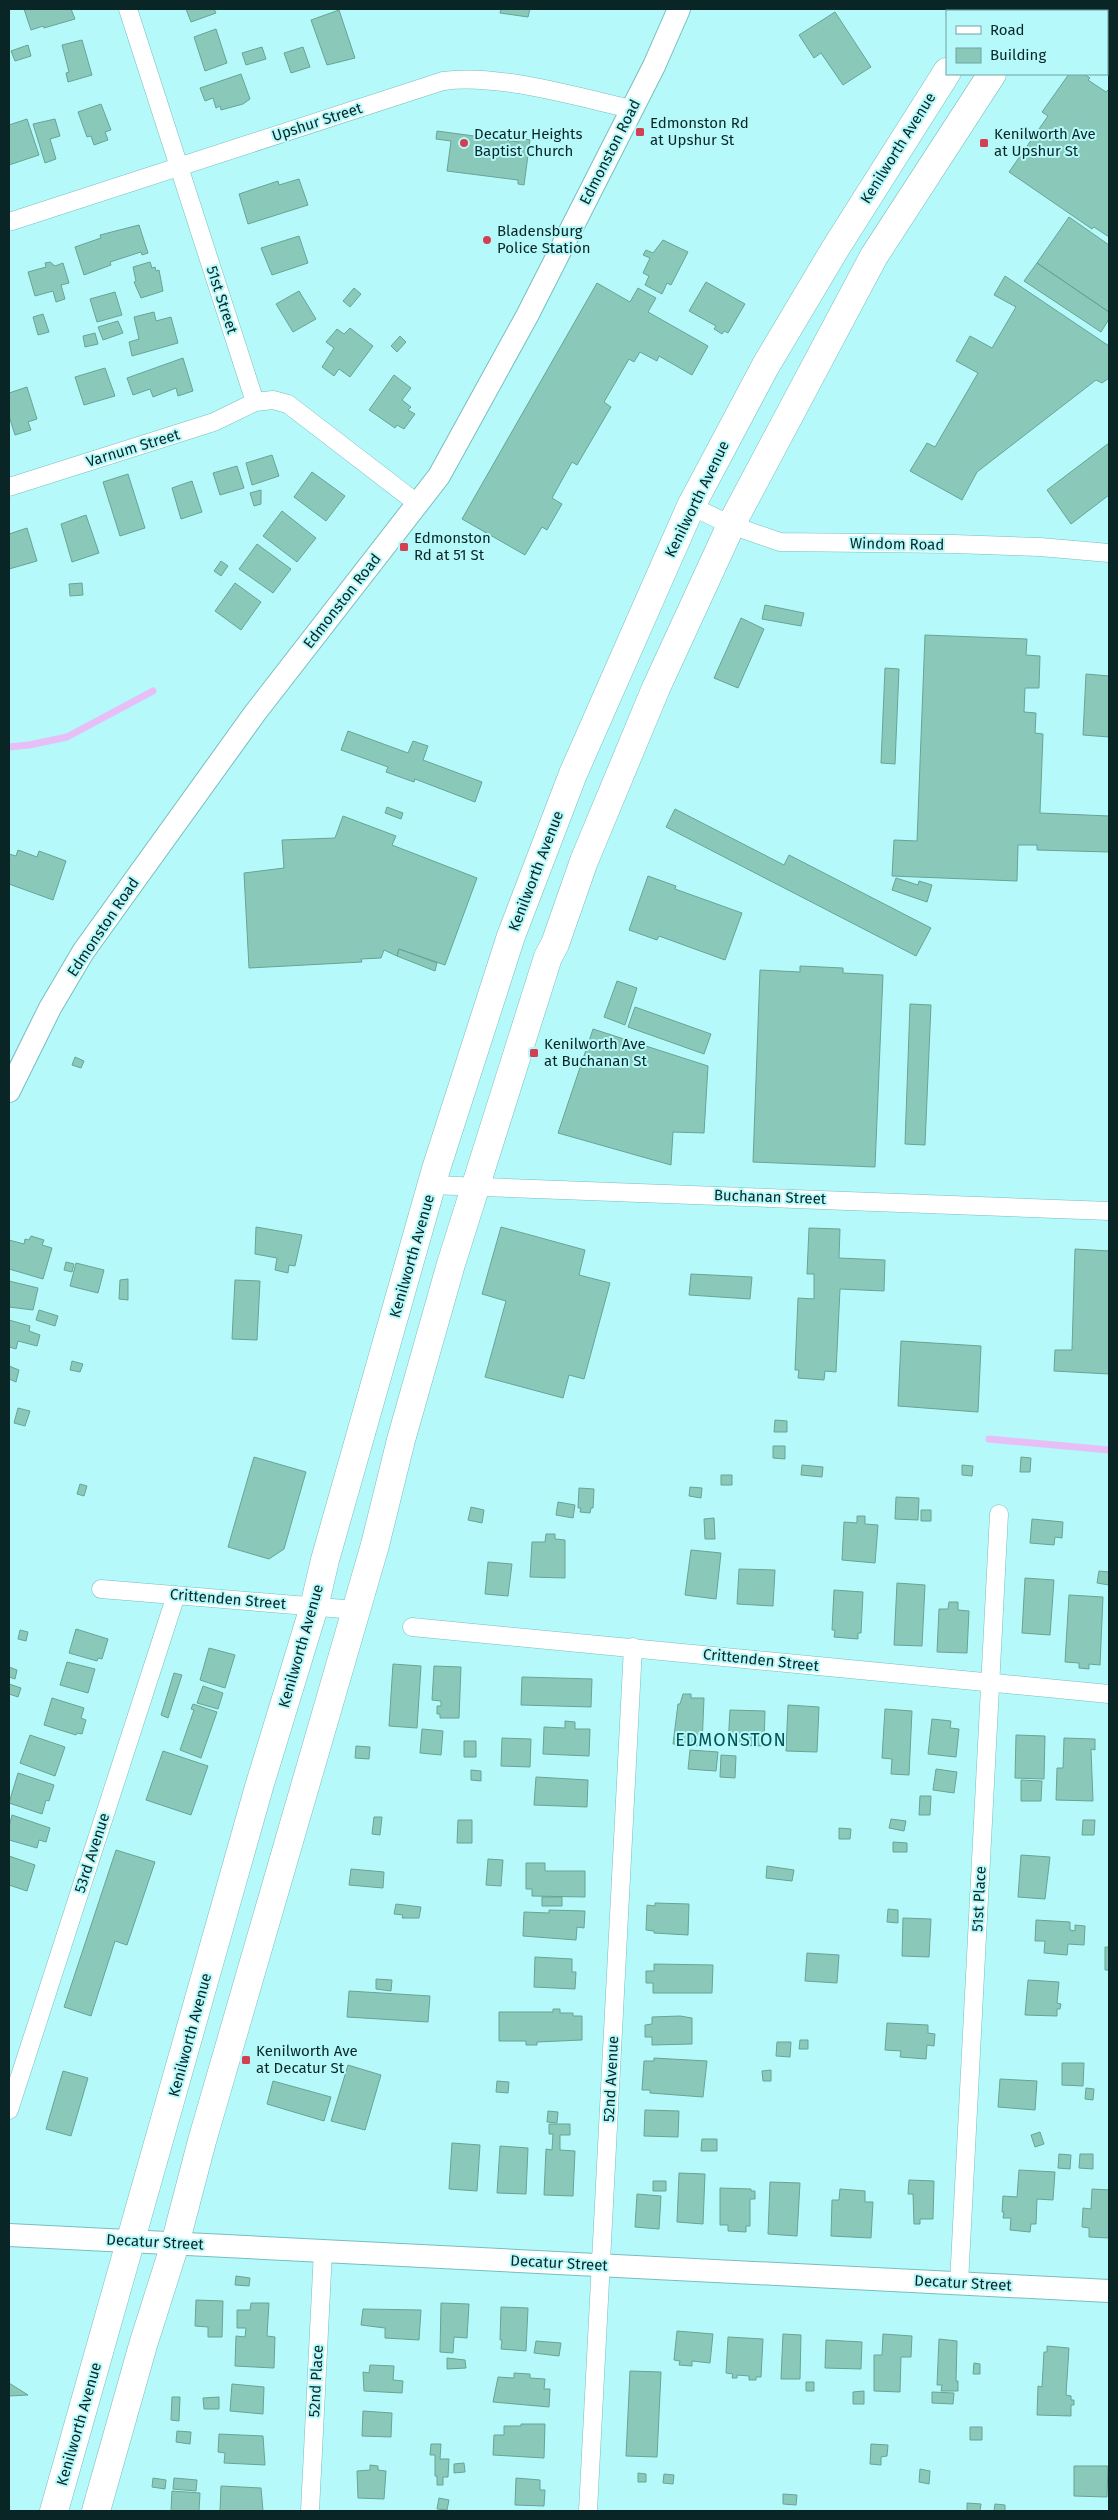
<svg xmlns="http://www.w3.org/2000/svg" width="1118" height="2520" font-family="'Fira Sans',sans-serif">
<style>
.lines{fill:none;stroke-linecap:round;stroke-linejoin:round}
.stream{stroke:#e8bef7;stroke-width:7}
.building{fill:#8ac9b9;stroke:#67a496}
.minor-casing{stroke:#7abdbf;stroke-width:19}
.tertiary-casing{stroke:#7abdbf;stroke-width:24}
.primary-casing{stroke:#7abdbf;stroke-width:29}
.minor{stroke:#fff;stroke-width:18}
.tertiary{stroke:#fff;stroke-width:22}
.primary{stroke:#fff;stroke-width:28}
.poi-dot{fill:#d14153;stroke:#b5f9fa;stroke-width:2}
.labels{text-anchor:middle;stroke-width:4;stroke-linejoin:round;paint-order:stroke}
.street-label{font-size:15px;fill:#092526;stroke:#b5f9fa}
.poi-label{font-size:15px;fill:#092526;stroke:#b5f9fa;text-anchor:start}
.quarter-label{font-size:18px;letter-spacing:1px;fill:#005254;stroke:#b5f9fa}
</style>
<rect width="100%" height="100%" fill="#b5f9fa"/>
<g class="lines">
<path class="stream" d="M9 747 29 745 67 737 153 691
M989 1439 1109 1450"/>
</g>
<path class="building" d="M24 9H71L75 19 44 28 43 26 31 30Z
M186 9H214L216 13 191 22Z
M501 9H530L528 17 500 13Z
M339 10 355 58 327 65 311 20Z
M835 12 871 67 843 85 821 53 814 58 799 35Z
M216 29 227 63 205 71 194 37Z
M82 40 92 75 68 82 66 73 69 72 62 45Z
M28 45 31 56 15 61 11 51Z
M262 47 266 59 246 65 242 53Z
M303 47 310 67 291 73 284 53Z
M241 74 250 99 243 104 221 110 220 106 216 108 213 98 205 101 200 88Z
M1069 74H1084L1090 78 1088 80 1106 92 1109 89V237L1094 227 1092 229 1009 172 1048 116 1042 112Z
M101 104 111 130 105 132 108 140 94 145 91 136 87 137 78 112Z
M27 119 39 155 9 165V125Z
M55 119 60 136 50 139 56 159 45 163 33 124Z
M437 131 519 142 520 138 530 140 524 185 518 184V180L447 171 451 141 436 139Z
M299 179 308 205 248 224 239 194 278 181 279 185Z
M1069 217 1109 245V312L1037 263Z
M139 225 148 253 142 255 141 252 110 262 111 265 84 275 75 247 101 238 100 235Z
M299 236 308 263 272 275 261 248Z
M663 240 688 252 671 285 667 283 662 294 645 285 649 276 643 273 650 258 643 255 646 250 653 253Z
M50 262 55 266 63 263 69 283 61 285 65 299 56 302 53 291 35 296 28 272 46 267 45 263Z
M150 262 152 268 155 267 156 271 159 270 163 291 141 298 134 282 136 281 133 267Z
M1037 263 1109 312V319L1101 332 1024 281Z
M1005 276 1109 346V378L1102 383 1096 380 977 472 962 500 910 471 927 443 935 447 978 373 956 361 970 336 992 348 1016 307 994 295Z
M706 282 745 304 728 333 724 331 722 334 714 329 716 326 689 311Z
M597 283 630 302 638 288 656 298 648 312 708 346 692 375 659 356 657 361 640 352 634 362 629 359 604 402 611 407 577 465 572 462 552 498 562 504 547 530 542 527 525 555 462 519Z
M354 288 361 294 350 307 343 301Z
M299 291 316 319 293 332 276 304Z
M115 292 122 315 97 322 90 299Z
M154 312 156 321 171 317 178 343 132 356 129 342 139 339 134 317Z
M43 314 49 332 38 335 33 317Z
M118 321 123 333 103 340 98 327Z
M350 328 373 346 350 377 339 369 334 376 322 367 334 348 326 342 337 329 344 334Z
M95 333 98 344 85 347 83 336Z
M400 336 406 342 397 352 391 346Z
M183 358 193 391 178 396 176 388 153 397 150 389 133 395 127 378Z
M105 368 115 396 84 405 75 377Z
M394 375 411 388 402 400 411 407 408 410 415 414 404 429 397 425 395 428 369 410Z
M27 387 37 419 28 422 31 430 15 435 9 416V393Z
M1109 443V495L1071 524 1047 490Z
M272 455 279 476 252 485 246 463Z
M237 466 244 488 220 495 213 473Z
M312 472 345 496 326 521 294 497Z
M128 474 145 528 120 536 103 482Z
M192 481 202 512 181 519 172 488Z
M261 490V504L254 506 250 493Z
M282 511 316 538 297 562 263 536Z
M86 515 99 553 72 562 61 524Z
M27 528 37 561 9 569V534Z
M257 544 291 569 273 593 239 569Z
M221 561 228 566 221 576 214 571Z
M82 583 83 595 70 596 69 584Z
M235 583 261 602 241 630 215 611Z
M765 605 804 613 801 626 762 619Z
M741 618 764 629 738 688 714 678Z
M925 635 1027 639 1026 655 1040 656 1039 688H1025L1024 712 1036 713 1035 733 1043 734 1040 813 1109 816V852L1037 850V845H1018L1017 881 892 876 894 840 917 841Z
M885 668 899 669 895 764 881 763Z
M1086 674 1109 676V737L1083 735Z
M348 731 408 753 413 741 428 746 423 760 482 782 475 802 415 779 414 782 386 772 388 767 341 750Z
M387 807 403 813 401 819 385 813Z
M675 809 784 865 789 855 931 928 916 956 666 827Z
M343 816 396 836 392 845 477 878 445 965 399 949 397 956 384 950 381 958 361 959 362 962 249 968 244 873 284 868 282 840 335 838Z
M18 850 37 857 39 851 66 861 53 900 9 884V854L16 856Z
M648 876 676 886 675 889 742 913 725 960 659 936 657 940 629 930Z
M896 878 918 885 919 881 932 885 927 902 892 890Z
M399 949 437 963 435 971 397 956Z
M800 966 843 968V973L883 975 875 1167 753 1162 760 970 800 972Z
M617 981 637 988 625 1025 604 1017Z
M910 1004 931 1005 925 1145 905 1144Z
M635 1007 711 1034 704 1054 628 1027Z
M593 1029 708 1066 704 1133 673 1132 671 1165 558 1133Z
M75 1057 84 1061 81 1068 72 1065Z
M256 1227 302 1235 295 1266 289 1265 288 1273 275 1270 277 1258 255 1254Z
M501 1227 585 1250 579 1275 610 1283 584 1379 569 1375 563 1398 485 1377 506 1301 482 1294Z
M809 1228 840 1229 839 1258 885 1260 884 1291 840 1289 836 1372 825 1371 824 1380 798 1378 799 1370H795L798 1298 814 1299V1274H807Z
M31 1236 44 1240 42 1245 52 1248 43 1279 9 1269V1240L24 1244 25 1239 29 1240Z
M1075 1249 1109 1251V1374L1054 1371 1055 1350H1072Z
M66 1262 74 1264 72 1272 64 1270Z
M76 1263 104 1270 98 1293 70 1286Z
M691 1274 752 1277 750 1299 689 1295Z
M128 1279V1300L119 1299 120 1280Z
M235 1280 260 1281 257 1340 232 1339Z
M9 1281 38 1288 33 1310 9 1307Z
M39 1310 58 1316 55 1326 36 1320Z
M9 1320 30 1326 29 1331 40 1335 37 1346 18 1341 16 1349 9 1347Z
M901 1341 981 1346 978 1412 898 1406Z
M72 1361 83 1364 80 1372 70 1370Z
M9 1366 19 1370 16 1382 9 1379Z
M18 1408 30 1411 25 1426 14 1423Z
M775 1420 787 1421V1432H774Z
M773 1446H785V1459L773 1458Z
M254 1457 306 1472 284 1549 269 1559 228 1547Z
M1021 1457 1031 1458 1030 1472H1020Z
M802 1465 823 1467 822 1477 801 1475Z
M962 1465 973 1466 972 1476 962 1475Z
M721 1475H732V1485H721Z
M80 1484 87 1486 84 1496 77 1494Z
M690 1487 702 1488 701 1498 689 1496Z
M579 1488 594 1489 593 1508H591L590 1513 580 1512 581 1508H578Z
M896 1497 919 1498 918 1520 895 1519Z
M558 1502 575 1505 573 1518 556 1515Z
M471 1507 484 1510 482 1523 468 1520Z
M921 1510H931V1521H921Z
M857 1516H865V1524L878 1525 875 1563 842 1560 844 1522 857 1523Z
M714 1518 715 1539H705L704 1519Z
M1032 1519 1063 1522 1062 1538 1055 1537 1054 1545 1030 1543Z
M546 1534H555V1539L565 1540V1578L530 1577 532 1542H545Z
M691 1550 721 1553 716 1599 685 1595Z
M488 1562 512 1564 508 1596 485 1594Z
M739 1569 775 1570 773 1606 737 1604Z
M1099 1571 1109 1572V1585L1097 1583Z
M1025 1578 1054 1580 1050 1635 1022 1633Z
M897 1583 925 1585 922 1646 894 1645Z
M834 1590 863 1592 861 1633H858V1639L834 1637 835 1630H832Z
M1069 1595 1103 1597 1100 1665 1089 1664V1669L1079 1668V1663L1065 1662Z
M949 1602H958V1610L969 1611 967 1653 937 1652 939 1609H948Z
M76 1629 108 1639 102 1659 98 1658 97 1661 69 1653Z
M20 1630 28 1632 26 1641 18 1639Z
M209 1648 235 1655 225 1688 200 1680Z
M67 1662 95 1669 88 1693 60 1685Z
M393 1664 421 1666 417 1728 389 1726Z
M434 1666 461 1667 459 1718H440V1714H437V1706H441V1701L432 1700Z
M9 1667 17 1670 15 1679 9 1677Z
M174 1673 182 1675 168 1718 161 1715Z
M522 1677 592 1679 591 1707 521 1705Z
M9 1684 21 1688 18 1697 9 1694Z
M203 1686 223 1693 218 1709 197 1703Z
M683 1694H691V1698H704L702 1746 673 1744 678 1704H680Z
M52 1698 84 1708 81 1718 86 1720 82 1734 77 1733 76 1735 44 1725Z
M193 1704 217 1712 201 1758 180 1750 194 1710 191 1709Z
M788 1705 819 1707 817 1752 786 1751Z
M885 1709 912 1711 909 1775 891 1774 892 1759 882 1758Z
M730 1710 765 1711 764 1746 728 1745Z
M932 1719 951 1721 950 1728 959 1729 956 1757 928 1754Z
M565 1721 575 1722V1729H590L589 1756 543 1754 544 1727 565 1728Z
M422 1729 443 1731 441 1755 420 1753Z
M30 1735 65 1747 55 1776 20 1763Z
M1016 1735 1045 1736 1044 1779 1015 1778Z
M502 1738 531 1739 530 1767 501 1766Z
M1064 1738 1095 1739V1750L1091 1749 1093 1801 1056 1800 1057 1768H1063Z
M464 1741H476V1757H464Z
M356 1746 370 1747 369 1759 355 1758Z
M690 1750 718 1752 716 1771 688 1769Z
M163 1751 208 1766 191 1815 146 1800Z
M721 1755 736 1756 735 1778 720 1777Z
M936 1769 957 1772 954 1793 933 1790Z
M471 1770 481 1771V1781L471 1780Z
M18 1773 54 1785 49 1801 46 1800 42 1814 9 1803Z
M536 1777 588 1780 587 1807 534 1805Z
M1021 1780 1042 1781 1041 1801H1021Z
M920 1796H931L930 1815H919Z
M12 1815 50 1828 46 1842 39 1840 37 1848 9 1840V1827Z
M374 1817H382L380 1835 372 1834Z
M891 1819 906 1821 904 1831 889 1828Z
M458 1820H472V1843H457Z
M1083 1820H1095L1094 1835H1082Z
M839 1828 851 1829 850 1839H839Z
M893 1842 907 1843V1852H893Z
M116 1850 155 1862 127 1945 115 1941 91 2016 64 2007Z
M1021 1855 1050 1857 1045 1899 1018 1897Z
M9 1856 35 1865 27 1891 9 1885Z
M488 1859 503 1860 501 1886 486 1885Z
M526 1863H545V1871H585V1897L532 1896V1889H526Z
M767 1866 794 1870 792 1881 766 1878Z
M351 1869 384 1872 383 1888 349 1885Z
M542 1897H562V1906H542Z
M655 1903 689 1904 688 1935 654 1933V1931L646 1930 647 1905 655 1906Z
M396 1904 421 1907 419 1918H402L403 1915 394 1914Z
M888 1909 898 1910V1923L887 1922Z
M549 1910 585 1911 584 1928 577 1927 576 1940 523 1936 524 1912 549 1913Z
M903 1918 931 1919 929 1957 902 1956Z
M1036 1920 1070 1922V1930L1075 1931V1925L1085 1926 1084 1945 1068 1944 1067 1955 1044 1953 1045 1941H1035Z
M1105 1947H1109V1970H1105Z
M807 1953 839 1955 837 1983 805 1981Z
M535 1957 572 1959V1972H576L575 1989 534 1987Z
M654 1964 713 1965 712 1993H653V1983H646V1971H654Z
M376 1979 392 1980 391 1991 376 1989Z
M1028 1980 1059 1982 1057 2003 1061 2004 1060 2009H1057V2016L1025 2015Z
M349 1991 430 1996 428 2022 347 2017Z
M553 2009H560V2013H573V2016H582V2040L537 2042V2045H526V2041H499V2012H553Z
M680 2016 692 2018V2044L652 2045V2037H645V2025L652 2024V2017Z
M887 2023 928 2025V2033L935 2034 934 2046 927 2045 926 2059 900 2057 901 2051 885 2050Z
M800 2040H808V2049H799Z
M777 2042H791L790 2057 776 2056Z
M654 2058 707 2061 703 2097 650 2093V2090H642L644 2061H654Z
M1062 2063H1084L1083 2086 1062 2085Z
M348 2065 381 2075 365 2130 331 2121Z
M771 2070V2081H763L762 2071Z
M63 2071 88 2078 71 2136 46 2129Z
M1000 2079 1037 2081 1035 2110 998 2107Z
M273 2081 331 2097 324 2121 267 2104Z
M497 2081 509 2082 508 2093 496 2092Z
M1086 2088 1094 2089 1093 2100 1085 2099Z
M645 2110 679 2111 678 2137 644 2136Z
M548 2111 558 2112 557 2123 547 2122Z
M549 2124H570V2135H560V2150L575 2151 573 2196 544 2195 546 2149 552 2150 553 2134H549Z
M1040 2132 1044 2144 1035 2147 1031 2135Z
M702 2139H717V2151H701Z
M452 2143 480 2145 477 2191 449 2189Z
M500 2146 528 2148 526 2194 497 2193Z
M1059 2154 1071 2155 1070 2169 1058 2168Z
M1080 2154H1093V2169L1079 2168Z
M1019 2170 1055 2172 1053 2200 1037 2199 1036 2224H1031L1030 2232 1010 2230 1011 2218H1003L1004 2212H1002L1003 2196 1017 2197Z
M679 2173 705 2174 703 2224 677 2222Z
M909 2180 934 2181 933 2219H920V2224H914L913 2194H908Z
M653 2181H666V2191H653Z
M770 2182 800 2183 797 2236 768 2234Z
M720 2188 751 2189V2191H755V2199H750V2226H746V2232L728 2231V2225H720Z
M840 2189 865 2191V2202H873L871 2238 831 2236 832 2200H839Z
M1092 2189 1109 2190V2238L1089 2237V2228L1082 2227 1083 2208 1091 2209Z
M637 2194 661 2196 659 2229 635 2227Z
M236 2276 250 2278 249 2286 235 2285Z
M196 2300 223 2301 222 2337H208V2327L195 2326Z
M251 2303H269L267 2336 275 2337 274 2368 235 2366 236 2336 245 2337 246 2328H237V2310H250Z
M441 2303 469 2304 467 2338 454 2337 453 2353 440 2352Z
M501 2307 528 2308 526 2351 501 2349 502 2340H500Z
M363 2309 421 2310 419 2340 385 2338V2328L361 2325Z
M677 2331 713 2334 710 2363 692 2361V2366L679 2365 680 2361 674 2360Z
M783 2334 801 2335 800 2379H781Z
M883 2334 912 2336 911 2357H901L900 2392 874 2391V2355H882Z
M728 2337 763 2339 761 2377H756V2380H749V2376L737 2375V2378H732L733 2374 726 2373Z
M939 2339 957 2341 956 2381H958V2391H941L942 2385H937Z
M826 2340 862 2342 861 2369 825 2368Z
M536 2341 561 2343 559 2356 534 2353Z
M1047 2346 1069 2348 1066 2395 1071 2396V2400H1074V2405H1071V2416L1037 2415 1038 2386 1042 2387 1044 2352H1047Z
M447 2358 465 2360 466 2368 447 2369Z
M974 2363 980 2364V2374H973Z
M370 2365 394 2366 393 2380 403 2381 402 2393 364 2391 363 2372 369 2373Z
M630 2371 661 2372 657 2457 626 2456Z
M514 2373 530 2374V2378L545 2379 544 2389H550L549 2407 493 2402 498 2377 514 2378Z
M806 2382H814V2391H806Z
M9 2383 28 2395 9 2396Z
M232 2384 264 2387 263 2414 230 2411Z
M864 2391V2404H853V2392Z
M932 2392 954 2393 953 2404 932 2403Z
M172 2397H180L179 2421 171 2420Z
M219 2397V2409H204L203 2398Z
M363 2411 392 2413 391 2437 362 2436Z
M521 2424H545L544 2458 493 2455 494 2435H504V2426H521Z
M970 2427H982V2440H970Z
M177 2431 191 2432 190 2444 176 2442Z
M219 2434 263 2436 265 2465 224 2463 225 2453 218 2452Z
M431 2444H441L440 2459H449L448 2477H443V2485H437V2476H435V2455H430Z
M871 2444 888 2445 887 2456 881 2457V2465L870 2464Z
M464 2463 465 2472 454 2473V2464Z
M370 2465 378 2466V2470L386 2471 384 2499 358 2498 357 2471 370 2470Z
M1074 2466H1108L1107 2497 1074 2496Z
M920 2469 930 2471 929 2484 919 2482Z
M638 2473 646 2474V2482H638Z
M664 2474 674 2475 673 2484 663 2483Z
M153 2478 166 2480 165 2489 152 2487Z
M174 2478 197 2480 196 2491 173 2489Z
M516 2478 540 2480V2490H545L544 2506 515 2505Z
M221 2486 261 2488 263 2511H220Z
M172 2491 200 2493 199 2511H171Z
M783 2494 797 2495 796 2505 783 2504Z
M439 2498 449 2500 447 2510 437 2509Z
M967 2503 981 2504 980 2511H967Z
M995 2504 1005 2505V2511H994Z"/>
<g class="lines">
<defs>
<path id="minor" d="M128 9 255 402
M9 222 443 81C497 73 577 97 631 109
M9 487 214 422 255 402 273 400 288 404 418 504
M691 506 731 525 780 542 954 544 1040 547 1109 553
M431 1185 1109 1211
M101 1589 356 1610
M412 1627 1109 1694
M9 2110 176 1595
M959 2283 999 1514
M310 2511 323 2251
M588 2511 633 1647"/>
<path id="tertiary" d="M9 1091 50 1008 83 952 255 713 439 476 527 316 654 66 679 9
M9 2235 1109 2291"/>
<path id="primary" d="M989 11 990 9
M1034 11 1036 9
M54 2511 259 1787 314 1607 325 1560 436 1169 511 936 573 774 691 506 766 365 835 249 947 72
M96 2511 143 2345 175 2244 202 2141 375 1545 401 1440 451 1264 548 957 555 944 584 861 656 688 731 525 874 256 992 74"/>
</defs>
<use href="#minor" class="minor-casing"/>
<use href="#tertiary" class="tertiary-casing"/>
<use href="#primary" class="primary-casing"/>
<use href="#minor" class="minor"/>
<use href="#tertiary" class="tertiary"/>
<use href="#primary" class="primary"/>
</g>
<g class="poi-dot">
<rect x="635" y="127" width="10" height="10" rx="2.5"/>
<circle cx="464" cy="143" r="5"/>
<rect x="979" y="138" width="10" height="10" rx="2.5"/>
<circle cx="487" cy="240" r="5"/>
<rect x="399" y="542" width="10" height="10" rx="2.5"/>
<rect x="529" y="1048" width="10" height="10" rx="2.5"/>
<rect x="241" y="2055" width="10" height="10" rx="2.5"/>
</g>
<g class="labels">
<g class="street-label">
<text transform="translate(317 122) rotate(-18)" y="5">Upshur Street</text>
<text transform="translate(898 148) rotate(-58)" y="5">Kenilworth Avenue</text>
<text transform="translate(610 152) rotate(-63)" y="5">Edmonston Road</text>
<text transform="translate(222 300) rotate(72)" y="5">51st Street</text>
<text transform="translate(133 448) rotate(-17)" y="5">Varnum Street</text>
<text transform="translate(697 499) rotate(-64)" y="5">Kenilworth Avenue</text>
<text transform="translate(897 544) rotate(1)" y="5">Windom Road</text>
<text transform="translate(342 601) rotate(-52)" y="5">Edmonston Road</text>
<text transform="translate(536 871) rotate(-69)" y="5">Kenilworth Avenue</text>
<text transform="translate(103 927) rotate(-56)" y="5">Edmonston Road</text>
<text transform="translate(770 1197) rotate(2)" y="5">Buchanan Street</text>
<text transform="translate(412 1256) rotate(-74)" y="5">Kenilworth Avenue</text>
<text transform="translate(228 1599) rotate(5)" y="5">Crittenden Street</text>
<text transform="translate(301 1646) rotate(-74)" y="5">Kenilworth Avenue</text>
<text transform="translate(761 1660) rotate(6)" y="5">Crittenden Street</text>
<text transform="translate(92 1853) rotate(-72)" y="5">53rd Avenue</text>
<text transform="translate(979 1899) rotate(-87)" y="5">51st Place</text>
<text transform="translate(190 2035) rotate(-75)" y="5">Kenilworth Avenue</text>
<text transform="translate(611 2079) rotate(-87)" y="5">52nd Avenue</text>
<text transform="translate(155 2242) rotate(3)" y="5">Decatur Street</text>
<text transform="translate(559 2263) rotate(3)" y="5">Decatur Street</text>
<text transform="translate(963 2283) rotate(3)" y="5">Decatur Street</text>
<text transform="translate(316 2381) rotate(-87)" y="5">52nd Place</text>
<text transform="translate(79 2424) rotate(-74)" y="5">Kenilworth Avenue</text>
</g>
<g class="poi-label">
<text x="650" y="128">Edmonston Rd<tspan x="650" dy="17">at Upshur St</tspan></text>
<text x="474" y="139">Decatur Heights<tspan x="474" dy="17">Baptist Church</tspan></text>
<text x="994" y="139">Kenilworth Ave<tspan x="994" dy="17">at Upshur St</tspan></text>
<text x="497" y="236">Bladensburg<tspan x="497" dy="17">Police Station</tspan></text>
<text x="414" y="543">Edmonston<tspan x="414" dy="17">Rd at 51 St</tspan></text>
<text x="544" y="1049">Kenilworth Ave<tspan x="544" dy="17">at Buchanan St</tspan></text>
<text x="256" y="2056">Kenilworth Ave<tspan x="256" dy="17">at Decatur St</tspan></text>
</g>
<g class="quarter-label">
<text x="731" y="1746">EDMONSTON</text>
</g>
</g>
<rect width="1118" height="2520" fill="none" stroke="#092526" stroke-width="20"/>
<rect x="946" y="10" width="162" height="65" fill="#b5f9fa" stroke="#70a4a5"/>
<rect x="956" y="26" width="25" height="8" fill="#ffffff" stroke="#70a4a5"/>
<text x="990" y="35" font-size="15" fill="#092526">Road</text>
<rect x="956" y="48" width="25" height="15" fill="#8ac9b9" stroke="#70a4a5"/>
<text x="990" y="60" font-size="15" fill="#092526">Building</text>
</svg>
